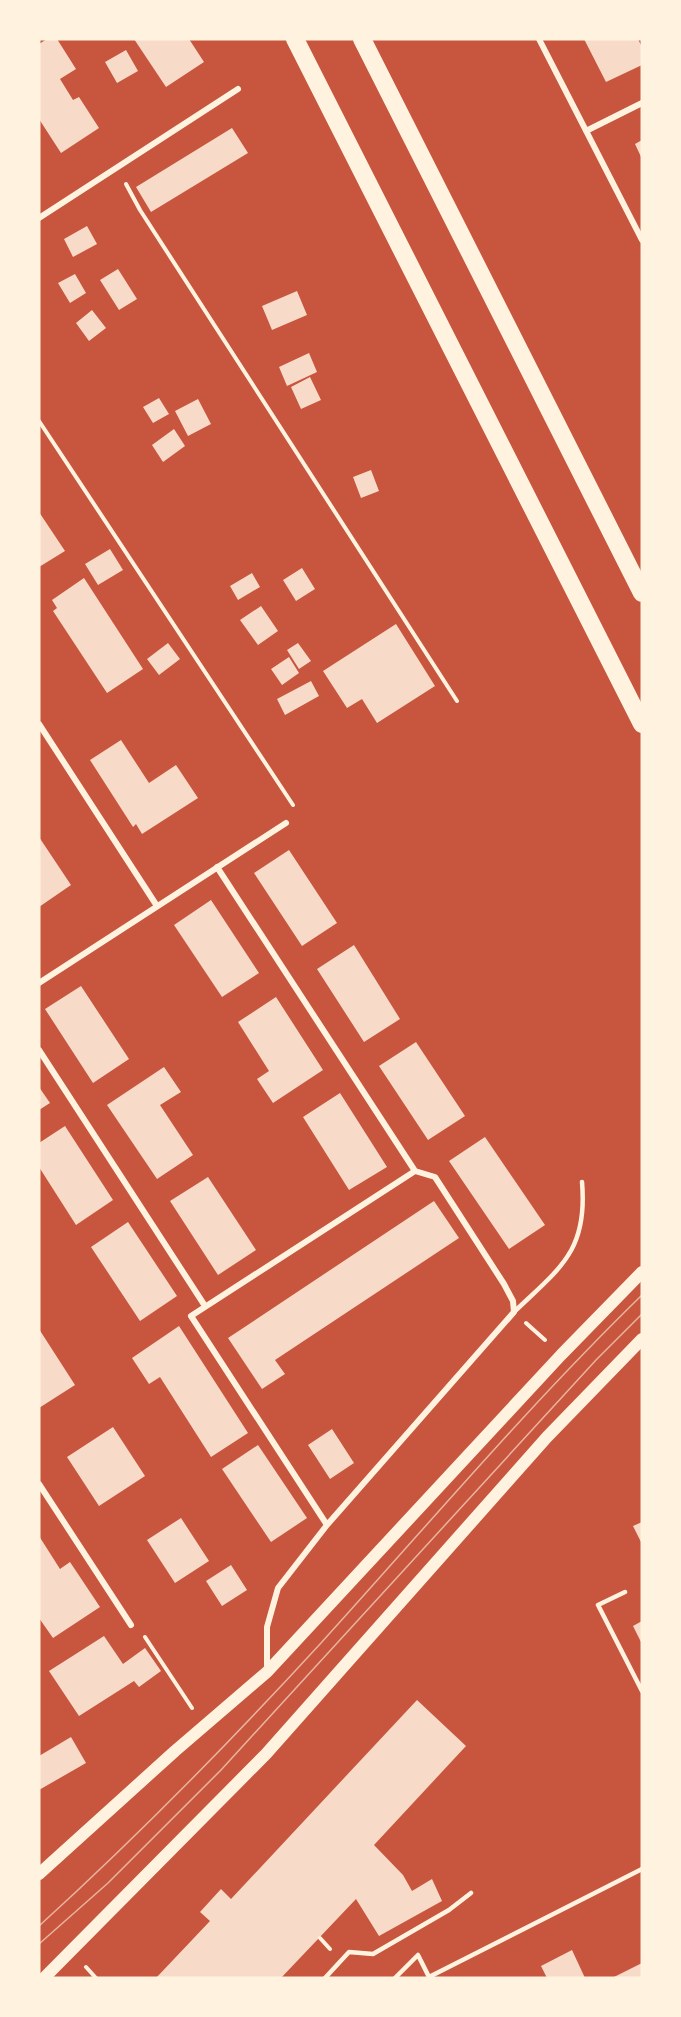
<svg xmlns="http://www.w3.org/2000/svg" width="681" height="2017" font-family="'Archivo Narrow',sans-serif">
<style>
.building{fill:#f7dbc8}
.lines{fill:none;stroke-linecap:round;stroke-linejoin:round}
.path{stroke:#fff3e0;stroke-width:4}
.service{stroke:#fff3e0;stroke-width:4.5}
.minor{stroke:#fff3e0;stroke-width:6}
.secondary{stroke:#fff3e0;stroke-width:12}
.motorway{stroke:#fff3e0;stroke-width:18}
.tram{stroke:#e9b49f;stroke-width:1.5}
</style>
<rect width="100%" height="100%" fill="#c8553d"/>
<path class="building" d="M47 39H57L76 69 60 79 73 100 79 97 99 128 61 153 39 119V44Z
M134 39H189L204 62 166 87Z
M584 39H638L642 47V65L606 82Z
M126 50 138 71 117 83 105 62Z
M232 128 248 153 151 212 136 187Z
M642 140V159L635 144Z
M87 226 97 244 73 257 64 239Z
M118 269 137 299 119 310 100 280Z
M75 274 86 293 70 303 58 283Z
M297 291 307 315 272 330 262 306Z
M92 310 106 328 89 341 76 323Z
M309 353 317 372 287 386 279 367Z
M310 377 321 400 301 409 291 387Z
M159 398 169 414 153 423 143 407Z
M198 399 211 424 188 436 175 411Z
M174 429 185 446 163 462 152 445Z
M371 470 379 491 361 498 353 477Z
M39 512 65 551 39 567Z
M110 549 123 570 98 585 85 564Z
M302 568 315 589 296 601 283 580Z
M252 573 260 587 238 600 230 586Z
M84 578 143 669 107 693 53 611 57 608 52 600Z
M261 606 278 631 258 645 240 620Z
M396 624 435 686 377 723 362 699 347 708 323 671Z
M168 643 180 659 159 675 147 659Z
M298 643 311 661 299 669 287 650Z
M289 657 299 673 282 685 271 669Z
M311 681 319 696 285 715 277 699Z
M121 740 149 783 176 765 198 798 142 834 136 824 133 827 90 760Z
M39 837 71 885 39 907Z
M289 850 337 923 302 946 254 873Z
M211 900 259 973 222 997 174 925Z
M354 945 400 1019 364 1042 317 969Z
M81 986 129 1059 93 1083 45 1009Z
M276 997 323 1070 273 1103 257 1079 269 1071 238 1022Z
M416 1042 465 1116 428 1140 379 1066Z
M164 1067 181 1092 160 1105 193 1155 157 1179 107 1105Z
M39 1087 50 1103 39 1110Z
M340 1093 387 1167 349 1190 303 1117Z
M65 1126 113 1200 76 1225 39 1167V1143Z
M485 1137 545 1225 509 1249 449 1161Z
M208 1177 256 1250 218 1275 170 1201Z
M434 1201 459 1238 275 1360 285 1374 262 1389 228 1338Z
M128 1222 177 1296 140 1321 91 1247Z
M179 1326 248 1433 211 1457 160 1377 149 1384 132 1358Z
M39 1329 75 1385 39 1408Z
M113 1427 145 1476 99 1506 67 1457Z
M332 1429 354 1463 330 1479 308 1445Z
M258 1445 307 1518 271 1542 222 1469Z
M181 1518 209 1561 175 1583 147 1540Z
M642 1522V1544L633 1526Z
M39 1536 60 1569 70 1562 100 1607 53 1638 39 1618Z
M231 1565 247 1590 222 1606 206 1581Z
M642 1621V1644L633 1626Z
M104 1636 123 1664 145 1648 161 1671 139 1687 134 1681 79 1716 49 1671Z
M417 1700 466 1746 374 1845 403 1875 412 1891 432 1879 442 1901 379 1936 356 1899 281 1978H156L210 1921 200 1912 221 1889 231 1899Z
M71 1737 86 1763 39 1790V1756Z
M572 1950 585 1978H547L541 1966Z
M642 1963V1978H612Z"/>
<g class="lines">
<path class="path" d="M126 184 140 210 457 701
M39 421 293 805
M526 1323 545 1340
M145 1637 192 1708
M320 1938 330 1949
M86 1967 96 1978"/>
<path class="service" d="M514 1312C560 1268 588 1251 582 1182
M625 1592 598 1605 642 1691
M325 1978 349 1952 373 1954 449 1910 471 1893
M395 1978 418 1955 429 1977 642 1869"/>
<path class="minor" d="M539 39 642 240
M586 131 642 103
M39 218 238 89
M39 724 157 906
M217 867 415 1171
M39 983 286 823
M39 1050 205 1306
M39 1484 131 1625
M327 1525 191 1316 415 1171
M267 1670V1627L278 1588 327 1525 514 1312 513 1301 504 1284 435 1177 415 1171"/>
<path class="secondary" d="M39 1874 175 1751 267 1672 561 1355 642 1272
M44 1978 266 1754 547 1437 642 1339"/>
<path class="motorway" d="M295 39 642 724
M362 39 642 593"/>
<path class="tram" d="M39 1926C138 1836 231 1741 321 1643 427 1526 529 1405 642 1295
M39 1944 108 1883 221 1770 596 1360 642 1314"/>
</g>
<rect width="681" height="2017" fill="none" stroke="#fff3e0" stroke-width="81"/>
</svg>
